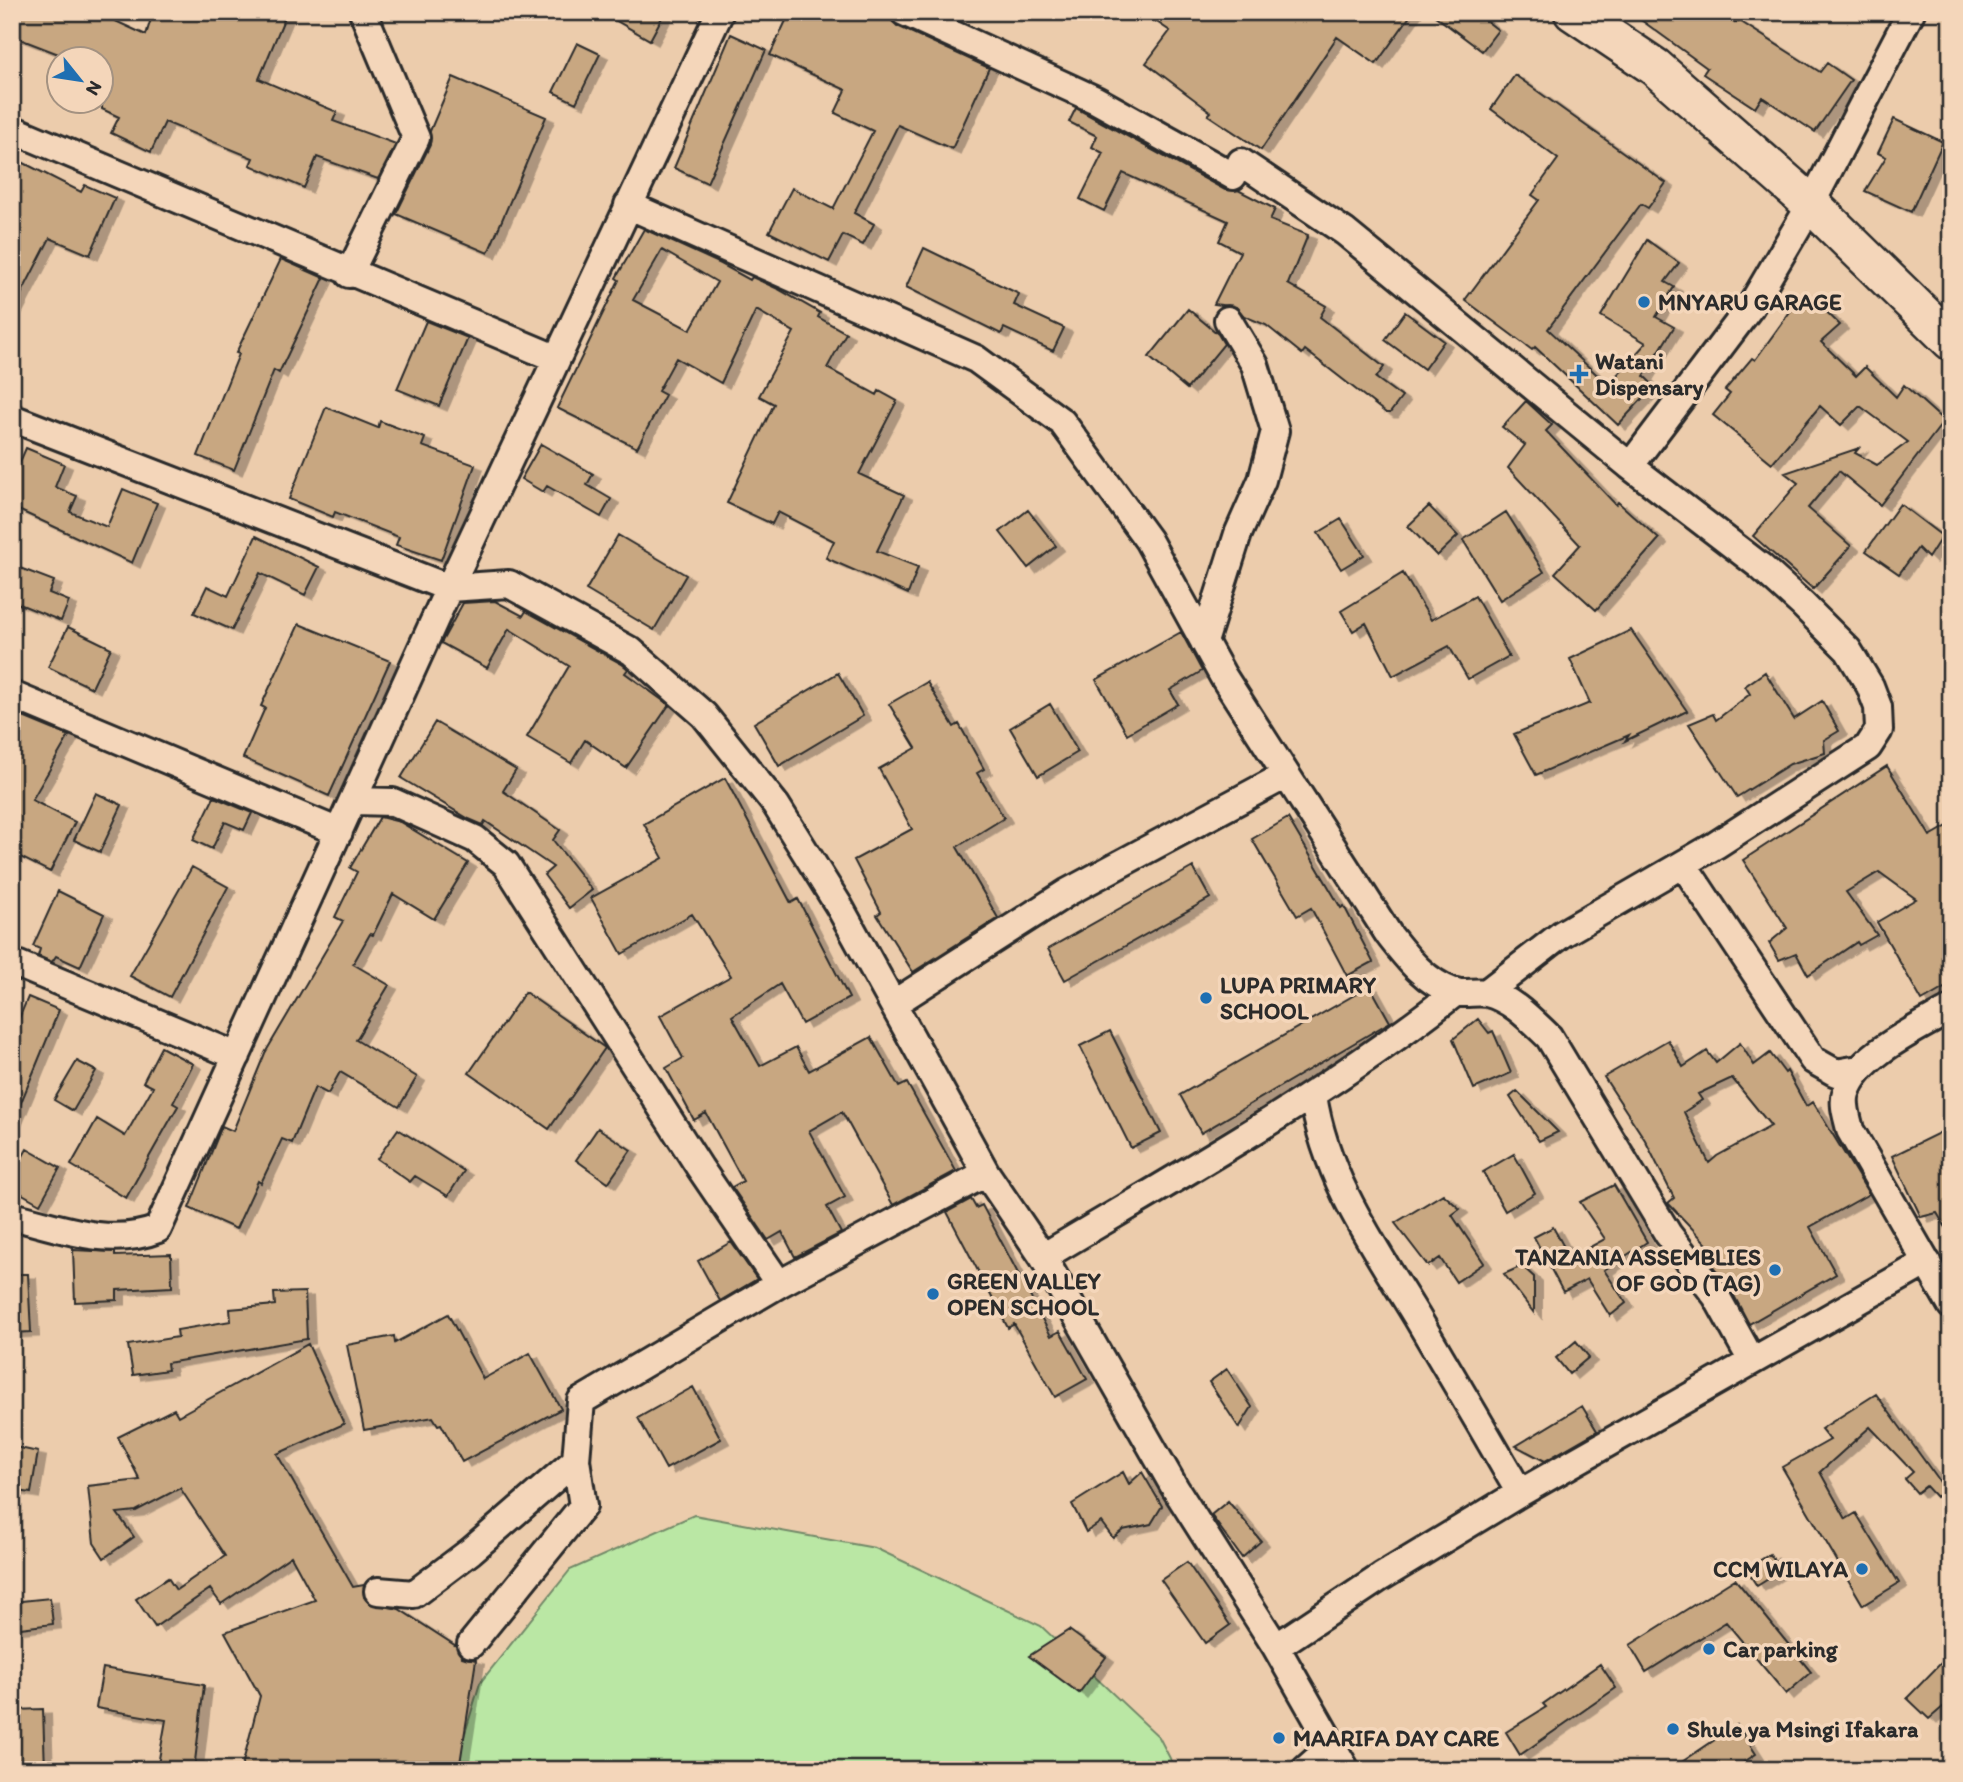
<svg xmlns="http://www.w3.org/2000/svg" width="1963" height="1782" font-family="Itim,sans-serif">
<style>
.green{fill:#bae7a4;stroke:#728968;stroke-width:2}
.building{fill:#c8a781;stroke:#2b2b2b;stroke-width:2;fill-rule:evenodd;filter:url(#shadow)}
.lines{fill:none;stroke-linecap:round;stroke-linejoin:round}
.street-casing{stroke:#2b2b2b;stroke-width:32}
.secondary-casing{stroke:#2b2b2b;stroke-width:42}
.street{stroke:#f4d6ba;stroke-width:26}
.secondary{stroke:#f4d6ba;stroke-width:37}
.poi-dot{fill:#1f6fb2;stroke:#f4d6ba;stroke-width:2.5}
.labels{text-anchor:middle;stroke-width:7;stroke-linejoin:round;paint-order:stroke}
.poi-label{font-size:23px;font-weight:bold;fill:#2b2b2b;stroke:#f4d6ba;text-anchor:start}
</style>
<defs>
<filter id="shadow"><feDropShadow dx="8" dy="4.5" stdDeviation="0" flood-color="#0004"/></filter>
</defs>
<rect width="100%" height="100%" fill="#ecccac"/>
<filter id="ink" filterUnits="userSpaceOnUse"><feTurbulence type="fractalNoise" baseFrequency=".0143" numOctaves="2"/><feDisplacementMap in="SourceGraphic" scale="14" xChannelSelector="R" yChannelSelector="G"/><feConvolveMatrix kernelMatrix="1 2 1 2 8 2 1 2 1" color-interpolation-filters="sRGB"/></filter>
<g filter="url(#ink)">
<path class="green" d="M694 1515 875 1548 1041 1626 1159 1737 1176 1770H454L480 1683 570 1570Z"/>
<path class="building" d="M12 12H96L146 35 153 12H287L259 79 337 112 333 121 396 144 378 179 317 157 304 188 250 165 253 158 165 122 151 152 111 133 119 117 102 109V60H74L12 36Z
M601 12H665L650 40Z
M790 12H879L890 17 897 26 989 68 952 149 898 125 854 213 874 224 863 245 843 235 829 262 769 232 792 188 833 209 873 131 835 113 846 90 770 55Z
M1142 12H1413L1376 64 1337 37 1261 150 1208 115 1211 112 1146 63 1170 31Z
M1430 12H1475L1498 30 1482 51Z
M1630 12H1721L1736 23 1738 20 1820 72 1827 63 1851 80 1815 132 1762 97 1755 108 1703 74 1707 68Z
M731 34 766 50 707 183 674 168Z
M577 43 600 54 576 103 553 92Z
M1515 75 1666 183 1648 208 1641 204 1548 329 1608 385 1646 343 1601 316 1647 240 1679 263 1665 282 1674 287 1656 317 1674 327 1644 376 1654 386 1618 425 1535 347 1532 350 1465 300 1539 200 1532 195 1558 159 1491 109Z
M453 77 546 117 488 253 396 214 430 145V131Z
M1076 108 1225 190H1238L1275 209 1270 220 1308 235 1288 284 1326 306 1320 317 1384 367 1376 378 1402 397 1390 413H1386L1305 350 1302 354 1266 325 1244 316 1236 307 1214 304 1240 252 1219 241 1228 221 1123 173 1104 211 1080 199 1103 153 1092 147 1097 136 1069 122Z
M1894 119 1943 142 1911 212 1865 191 1886 157 1878 153Z
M12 157 81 192 85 185 115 198 90 255 50 238 12 312Z
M644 229 721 264 750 280 752 277 778 289 820 313 818 317 846 333 827 368 877 395 879 391 897 401 859 474 904 495 877 551 918 567 908 594 826 558 834 541 778 512 772 524 727 503 774 404 759 396 794 332 756 310 721 383 676 358 658 391 665 395 637 448 557 408 619 280 616 278ZM662 250 717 282 690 330 633 300Z
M924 248 1019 294 1014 305 1064 328 1053 351 1004 328 1001 334 906 287Z
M281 259 324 278 279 373 274 370 234 470 198 456 239 354 236 353Z
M1805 291 1840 325 1821 342 1856 376 1865 367 1896 397 1904 385 1944 421 1880 505 1839 471 1808 508 1851 546 1813 589 1753 536 1798 483 1785 473 1859 448 1855 453 1877 465 1908 442 1860 406 1841 425 1820 406 1772 463 1713 415 1730 394 1725 390 1752 358 1755 360Z
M1188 309 1218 334 1224 344 1187 389 1149 357Z
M1405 312 1444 341 1424 369 1385 340Z
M426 321 468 338 439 406 397 389Z
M1526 401 1552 425 1546 431 1616 505 1618 502 1659 539 1596 610 1555 573 1580 545 1508 468 1525 445 1502 427Z
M326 407 378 428 380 421 425 438 422 446 475 465 441 560 396 545 399 537 335 512 333 517 289 499Z
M541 444 593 474 587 485 611 499 601 517 547 486 543 492 521 479Z
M26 448 64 464 55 487 77 496 70 512 107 527 123 489 157 503 132 563 12 507V480Z
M1900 504 1942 536 1928 558 1918 548 1899 574 1866 551Z
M1429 506 1458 536 1437 556 1408 526Z
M1028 510 1056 546 1028 568 1000 532Z
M1506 512 1544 572 1500 600 1463 540Z
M1341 519 1364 555 1341 569 1318 533Z
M618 535 686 575 654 630 586 590Z
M256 536 319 567 305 595 260 573 232 630 194 613 207 586 228 596Z
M12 565 54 581 49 593 69 601 61 621 12 601Z
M1403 573 1431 620 1475 596 1509 656 1468 679 1449 646 1393 676 1366 623 1353 631 1341 611Z
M495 601 523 616 526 611 622 664 628 669 625 673 669 705 626 768 585 740 571 763 527 737 569 666 509 629 487 668 441 643 463 603Z
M299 624 390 661 329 796 243 758 265 708 261 706Z
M68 627 111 648 92 688 48 667Z
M1631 630 1687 711 1625 741 1629 735 1536 775 1514 734 1590 703 1570 659Z
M1181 632 1202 671 1170 690 1178 704 1127 734 1096 680Z
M1765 672 1794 719 1822 701 1839 731 1824 740 1825 753 1790 764 1737 797 1689 724 1713 714 1716 720 1750 694 1745 686Z
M838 673 863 716 779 766 754 723Z
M927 682 954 727 959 724 984 769 977 773 1004 818 957 847 998 918 913 972 877 915 881 912 854 860 912 829 879 769 916 748 889 704Z
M1050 704 1078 752 1038 776 1010 728Z
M23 717 69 736 32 800 75 822 50 872 12 853V737Z
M435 722 516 770 503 791 560 830 553 840 592 890 569 908 544 875 553 867 485 821 483 825 469 819 401 778Z
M1887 766 1930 836 1951 824V984L1922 1001 1877 922 1916 899 1879 872 1846 892 1877 935 1859 945 1857 942 1808 975 1796 953 1779 960 1769 943 1787 928 1743 860Z
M725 778 791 903 798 899 849 998 802 1024 780 984 732 1016 760 1066 796 1047 809 1071 871 1037 899 1087 907 1083 956 1171 893 1205 842 1112 809 1131 845 1197 827 1207 841 1233 795 1257 782 1232 768 1240 732 1187 743 1181 706 1113 694 1120 666 1068 683 1058 660 1016 731 976 692 914 622 954 591 898 663 858 644 824Z
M96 793 122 805 100 852 74 840Z
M214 797 252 813 244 830 225 822 212 849 193 840Z
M380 817 400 822 468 863 434 919 393 894 373 935 370 934 353 964 389 985 356 1040 417 1077 399 1107 340 1072 328 1094 315 1087 292 1143 282 1139 261 1183 258 1181 236 1229 189 1208 222 1126 233 1131 265 1053 343 921 335 917 357 872 350 868Z
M1288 818 1341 908 1344 906 1373 962 1347 976 1311 908 1297 916 1252 839Z
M192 867 228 887 170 997 130 976Z
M1193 867 1210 898 1065 980 1048 949Z
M58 891 104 914 80 967 56 956 52 962 38 956 40 949 33 946Z
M1370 986 1390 1022 1201 1133 1180 1095Z
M525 992 605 1048 549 1129 469 1073Z
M28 997 59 1010 13 1122 12 1035Z
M1478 1019 1489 1033 1493 1031 1511 1073 1474 1089 1453 1039Z
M1110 1031 1161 1133 1131 1148 1080 1046Z
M1668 1040 1683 1067 1707 1051 1716 1063 1740 1043 1754 1065 1770 1053 1785 1073 1787 1071 1806 1106 1813 1102 1869 1194 1810 1227 1836 1274 1749 1324 1730 1288 1712 1265 1721 1259 1668 1203 1674 1198 1645 1140 1604 1077ZM1732 1078 1771 1126 1717 1156 1709 1163 1684 1112 1702 1100 1698 1094Z
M161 1047 193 1064 173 1103 178 1106 126 1198 71 1165 97 1119 125 1136 153 1087 143 1082Z
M77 1061 96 1071 73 1111 54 1100Z
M1517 1091 1558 1132 1539 1141 1510 1097Z
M1951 1127V1236L1937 1213 1921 1217 1892 1156Z
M598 1128 631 1150 608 1183 576 1160Z
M398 1129 464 1171 448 1196 415 1176 410 1182 377 1159Z
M27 1149 60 1168 40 1204 12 1188V1175Z
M1514 1154 1535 1193 1505 1211 1483 1172Z
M1614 1185 1647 1242 1604 1270 1626 1303 1610 1316 1587 1279 1563 1292 1534 1237 1553 1227 1570 1258 1605 1239 1580 1202Z
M1443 1194 1460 1209 1452 1215 1484 1263 1456 1282 1440 1258 1428 1266 1395 1223Z
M971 1199 976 1208 982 1205 1051 1336 1060 1331 1087 1379 1055 1397 1014 1324 1008 1328 947 1212Z
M731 1242 757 1279 720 1301 698 1261Z
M73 1250 115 1252V1256L171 1254 172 1287 117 1290V1300L75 1302Z
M1522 1266 1534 1277V1313L1504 1274Z
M12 1274H28L31 1332 12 1333Z
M305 1292 307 1339 167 1363 168 1370 133 1375 128 1345 178 1337 177 1330 231 1321 230 1309 275 1305 274 1293Z
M448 1314 483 1379 530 1353 561 1409 462 1462 441 1424 438 1425 433 1417 364 1430 347 1345 394 1336 395 1343Z
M1576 1341 1589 1357 1569 1374 1556 1358Z
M308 1344 344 1424 277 1454 353 1587 364 1585V1597L369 1603 399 1609 456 1646 462 1657 476 1660 459 1770H241L260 1696 225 1632 315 1600 291 1556 221 1604 210 1589 155 1627 136 1599 168 1578 176 1590 225 1556 180 1488 136 1511 117 1513 134 1537 104 1558 94 1543 88 1486 140 1480 118 1437 174 1409 178 1416Z
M1227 1369 1252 1407 1239 1428 1209 1382Z
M693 1387 721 1439 666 1469 638 1418Z
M1876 1394 1945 1489 1936 1497 1926 1486 1917 1493 1905 1479 1913 1472 1870 1427 1820 1472 1846 1519 1856 1513 1899 1583 1863 1605 1782 1467 1830 1440 1821 1429Z
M1582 1406 1597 1431 1545 1461 1516 1446Z
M15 1447 38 1452 31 1493 12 1490Z
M1123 1472 1129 1484 1142 1472 1162 1506 1151 1524 1123 1530 1113 1538 1101 1522 1086 1532 1072 1504Z
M1228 1501 1261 1541 1242 1558 1211 1515Z
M1770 1554 1781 1571 1757 1586 1746 1569Z
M1187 1562 1230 1625 1205 1643 1161 1580Z
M1735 1579 1811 1672 1786 1694 1726 1622 1646 1672 1630 1645Z
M50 1598 53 1624 12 1629V1602Z
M1069 1630 1106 1657 1079 1693 1029 1656Z
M1941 1663 1951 1671V1700L1929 1719 1907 1698Z
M1600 1664 1616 1688 1520 1755 1506 1732 1546 1707 1543 1704Z
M103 1668 204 1685 194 1770H157L166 1720 96 1708Z
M43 1709 45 1770H16L14 1710Z
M1737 1725 1756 1754 1732 1770H1670Z"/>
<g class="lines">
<defs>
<path id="street" d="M904 12 1096 100 1233 176
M12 129 555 358
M1241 162 1345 232 1630 466 1760 566 1803 605 1848 650 1870 686 1878 707 1879 730 1868 747 1716 845 1562 934 1486 993
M628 205 976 359 1062 422 1148 540 1223 676 1389 935C1407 958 1425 982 1454 992 1464 995 1476 991 1487 993 1512 999 1531 1020 1549 1037L1668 1234 1716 1296 1752 1361
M349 274 416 138 363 12
M12 418 449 588 509 584 631 651 704 715 776 805 839 906 986 1173 1043 1257 1175 1488 1276 1647 1346 1770
M1630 466 1751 306 1811 204 1911 12
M1204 642 1238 534 1262 480 1275 431 1255 365 1228 320
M12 695 339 832
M354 801 393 802 475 839 506 864 700 1168 779 1284
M1683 864 1813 1060 1836 1073 1859 1069
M12 962 237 1056
M893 1004 1068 892 1286 775
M1951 1009C1919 1028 1857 1055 1846 1093 1842 1105 1848 1119 1850 1130L1951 1305
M1313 1095C1325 1178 1375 1248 1417 1317 1452 1376 1486 1434 1520 1493
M12 1216C60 1228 110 1248 158 1229L449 588 720 12
M1043 1257C1183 1173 1327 1094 1456 992
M378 1591 414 1594 471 1551 576 1460
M471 1644 583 1506 576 1460 581 1401 779 1284 986 1173
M1276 1647 1381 1577 1520 1493 1927 1262
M1305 1770 1332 1746"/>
<path id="secondary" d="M1573 12 1655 67 1811 204 1951 341"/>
</defs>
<use href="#street" class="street-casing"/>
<use href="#secondary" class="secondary-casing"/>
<use href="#street" class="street"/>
<use href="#secondary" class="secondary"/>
</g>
</g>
<g class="poi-dot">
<circle cx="1644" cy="302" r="7"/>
<path d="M1575.5 363.5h7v7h7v7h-7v7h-7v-7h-7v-7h7z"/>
<circle cx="1206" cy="998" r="7"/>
<circle cx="1775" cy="1270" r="7"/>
<circle cx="933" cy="1294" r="7"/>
<circle cx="1862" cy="1569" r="7"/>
<circle cx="1709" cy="1649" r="7"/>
<circle cx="1673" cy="1729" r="7"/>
<circle cx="1279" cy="1738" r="7"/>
</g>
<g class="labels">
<g class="poi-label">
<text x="1658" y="310">MNYARU GARAGE</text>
<text x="1595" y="369">Watani<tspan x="1595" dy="26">Dispensary</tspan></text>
<text x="1220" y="993">LUPA PRIMARY<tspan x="1220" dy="26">SCHOOL</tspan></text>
<text x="1761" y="1265" text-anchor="end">TANZANIA ASSEMBLIES<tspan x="1761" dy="26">OF GOD (TAG)</tspan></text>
<text x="947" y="1289">GREEN VALLEY<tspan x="947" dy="26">OPEN SCHOOL</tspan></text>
<text x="1848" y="1577" text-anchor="end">CCM WILAYA</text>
<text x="1723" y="1657">Car parking</text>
<text x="1687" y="1737">Shule ya Msingi Ifakara</text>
<text x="1293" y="1746">MAARIFA DAY CARE</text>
</g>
</g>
<rect width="1963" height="1782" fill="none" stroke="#f4d6ba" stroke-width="42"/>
<rect x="21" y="21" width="1921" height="1740" fill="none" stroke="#2b2b2b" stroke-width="2.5" filter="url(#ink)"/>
<g transform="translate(80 80) rotate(120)"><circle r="33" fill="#f4d6ba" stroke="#a49281" stroke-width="2"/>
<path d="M0-5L12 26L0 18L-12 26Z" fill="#1f6fb2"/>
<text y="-10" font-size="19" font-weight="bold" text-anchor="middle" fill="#2b2b2b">N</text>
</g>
</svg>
